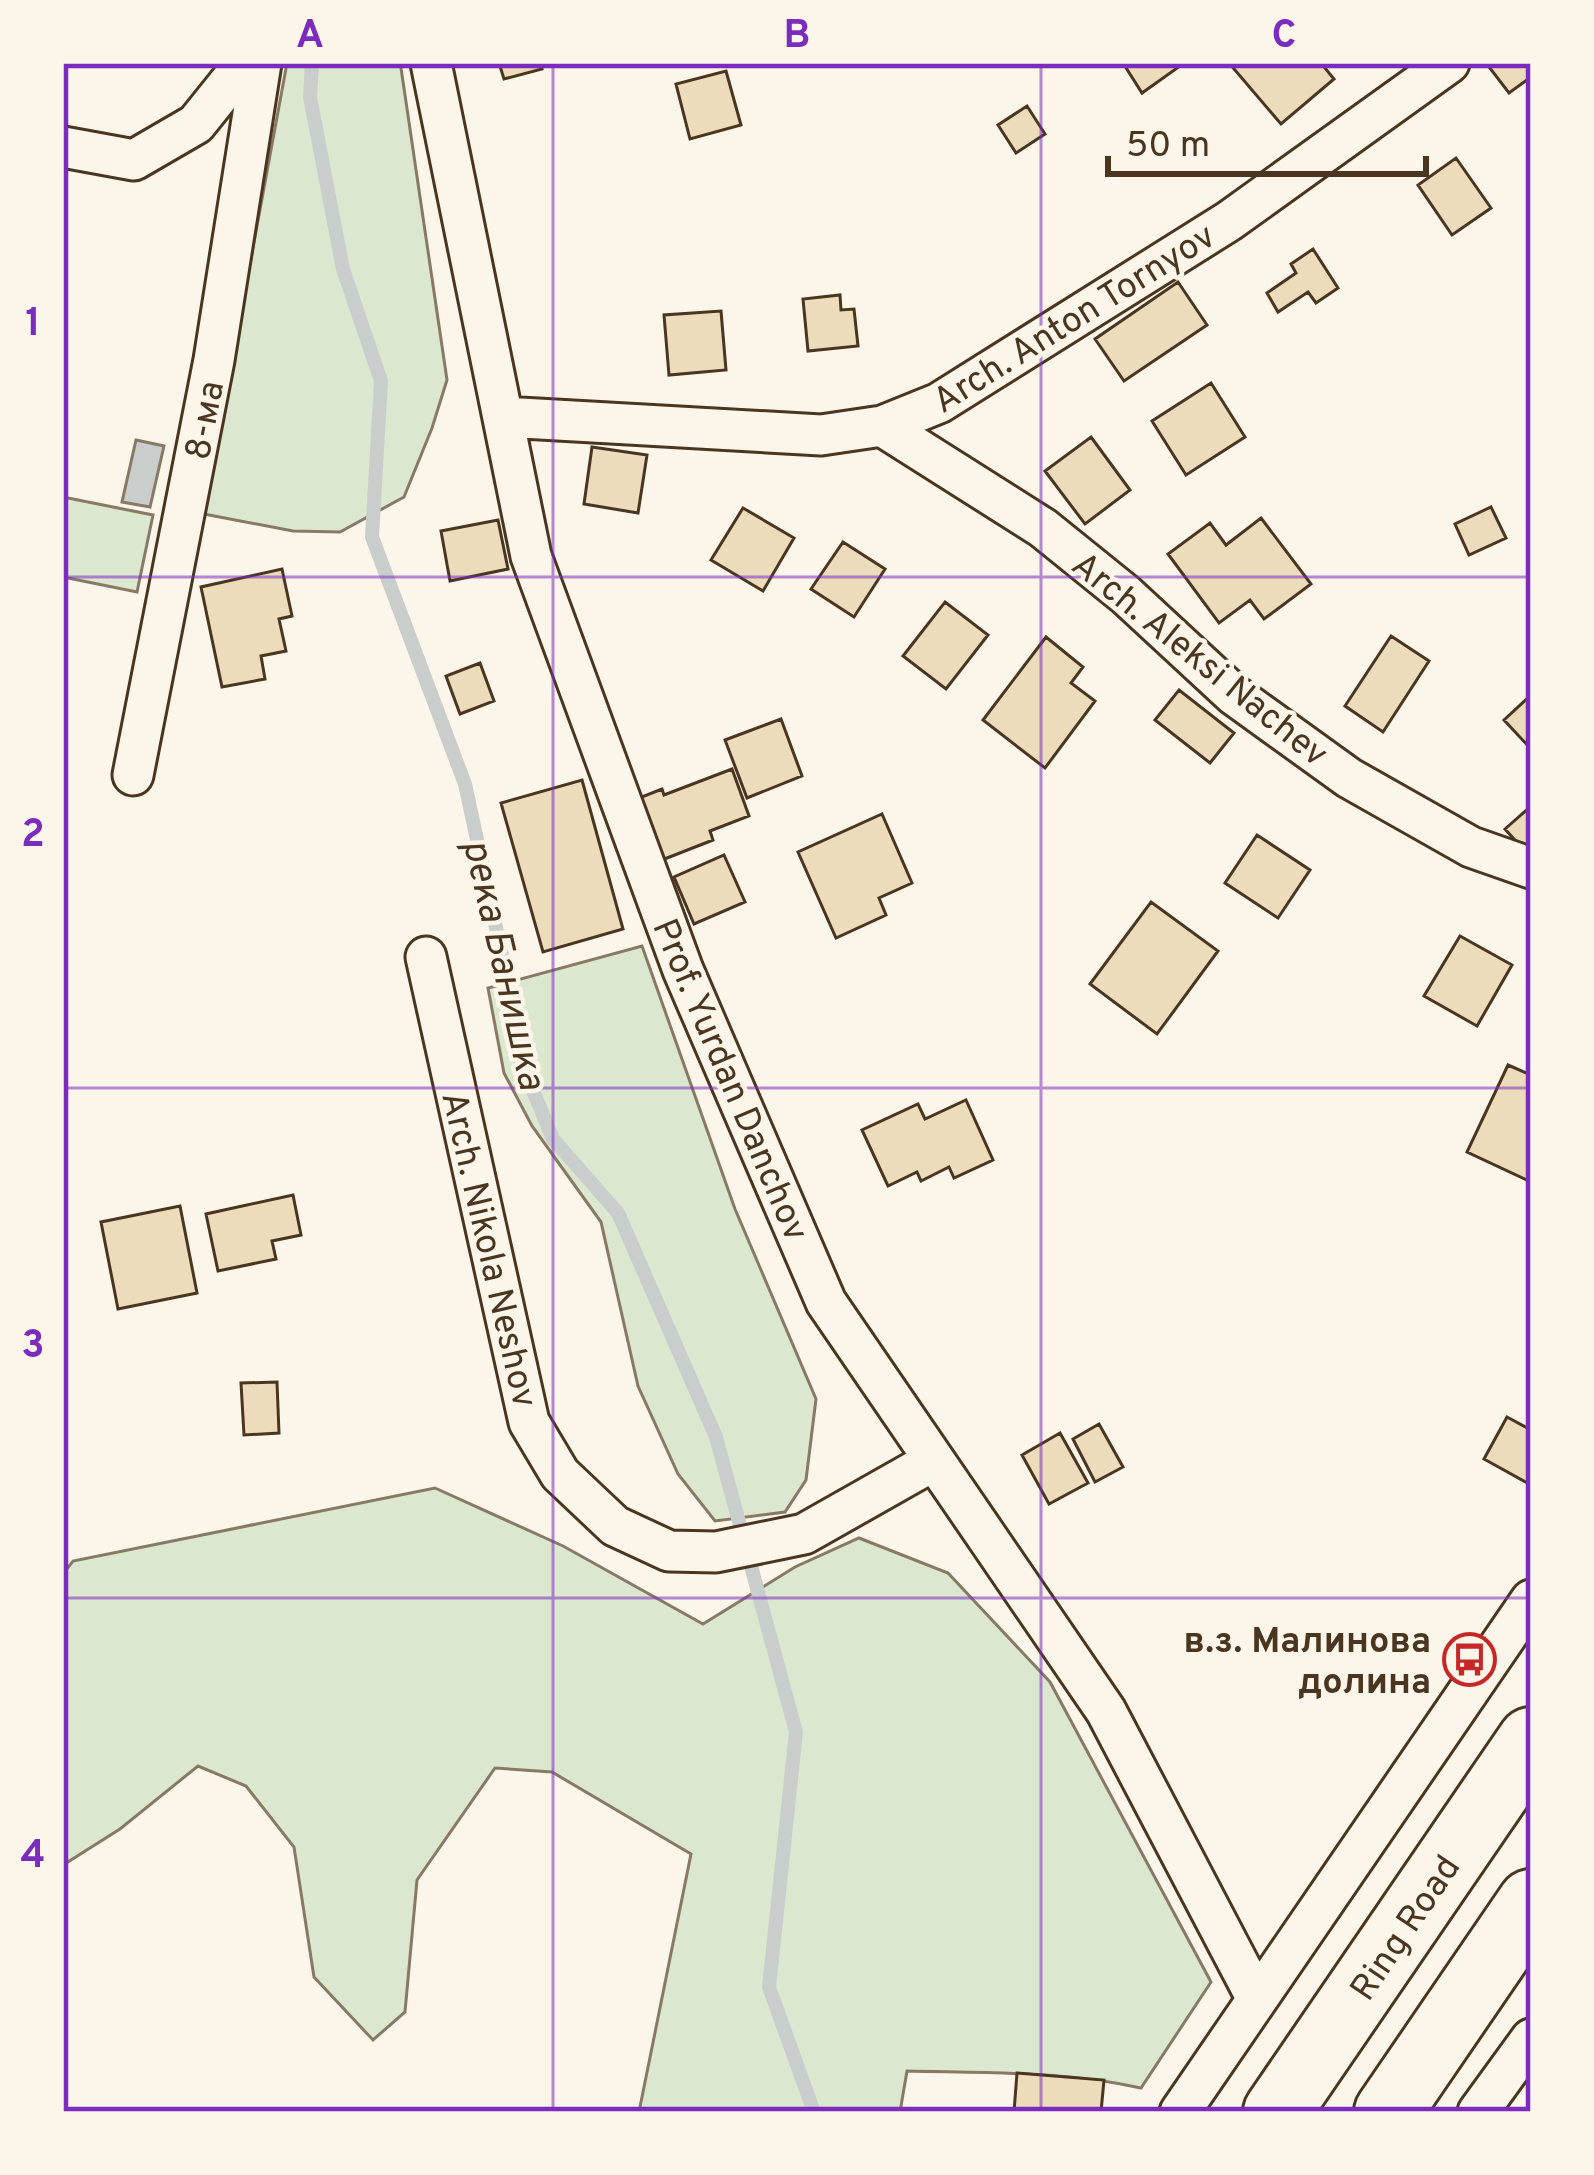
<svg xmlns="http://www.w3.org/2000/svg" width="1594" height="2175" font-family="Overpass,sans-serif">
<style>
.green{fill:#dce7d0;stroke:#887966;stroke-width:3}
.water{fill:#c9cecd;stroke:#887966;stroke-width:3}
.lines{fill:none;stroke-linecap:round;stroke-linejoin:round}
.stream{stroke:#c9cecd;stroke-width:14}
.building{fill:#ecdcbc;stroke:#4a3520;stroke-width:3}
.street-casing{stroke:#4a3520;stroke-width:45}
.highway-casing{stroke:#4a3520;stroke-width:72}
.street{stroke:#fbf6e9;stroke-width:39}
.highway{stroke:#fbf6e9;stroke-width:66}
.grid{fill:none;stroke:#7b2cbf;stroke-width:3;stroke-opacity:0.55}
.labels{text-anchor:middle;stroke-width:9;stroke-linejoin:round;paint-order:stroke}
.street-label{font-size:36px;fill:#4a3520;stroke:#fbf6e9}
.poi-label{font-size:36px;font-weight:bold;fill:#4a3520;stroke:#fbf6e9;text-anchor:end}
.water-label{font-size:39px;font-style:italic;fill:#4a3520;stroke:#fbf6e9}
.neatline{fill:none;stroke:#7b2cbf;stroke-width:4.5}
.grid-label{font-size:39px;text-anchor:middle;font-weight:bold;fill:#7b2cbf}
</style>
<rect width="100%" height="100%" fill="#fbf6e9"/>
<path class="green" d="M287 63H398L401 68 447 380 432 428 404 497 340 532 293 531 204 514Z
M63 497 153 515 137 592 63 577Z
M642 946 735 1209 816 1399 806 1480 785 1512 715 1521 678 1474 638 1386 601 1222 532 1126 504 1073 488 988Z
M435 1488 563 1546 703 1624 795 1567 859 1538 948 1573 1050 1682 1211 1982 1141 2088C1064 2071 985 2073 907 2071L900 2112H639L691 1854 552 1772 495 1768 417 1880 405 2012 373 2040 314 1977 294 1847 246 1786 198 1766 120 1829 63 1865V1574L73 1561Z"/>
<path class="water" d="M136 440 164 446 150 507 122 502Z"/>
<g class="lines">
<path class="stream" d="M312 63 310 97 343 269 381 381 372 537 465 784 506 974 519 1057 553 1139 618 1213 716 1437 796 1732 769 1987 814 2112"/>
</g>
<path class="building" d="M499 63H540L542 69 504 79Z
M1123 63H1179L1180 66 1142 93Z
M1229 63H1321L1334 79 1281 124Z
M1486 63H1531V77L1509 93Z
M726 71 741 125 690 139 676 84Z
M1027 106 1045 134 1016 153 998 125Z
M1456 158 1491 208 1452 235 1418 185Z
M1313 249 1338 288 1316 303 1308 292 1278 312 1267 293 1296 273 1291 264Z
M1178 282 1207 325 1124 381 1095 339Z
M840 295 841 310 854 309 858 346 808 351 803 299Z
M721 311 726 370 669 375 664 315Z
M1211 383 1245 437 1186 475 1152 421Z
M1091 437 1130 490 1085 524 1045 471Z
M592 447 647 455 638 513 584 504Z
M1491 507 1506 538 1469 555 1455 524Z
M743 508 794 538 763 591 711 560Z
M1261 518 1311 584 1264 619 1250 600 1219 623 1168 554 1210 523 1226 545Z
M498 520 508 569 450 581 441 531Z
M843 542 885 569 854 617 811 589Z
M282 569 292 616 279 619 286 651 261 656 265 679 222 687 201 587Z
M945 602 988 635 946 689 903 656Z
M1391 636 1429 661 1383 732 1345 706Z
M1046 637 1083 667 1071 683 1095 701 1045 768 983 720Z
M480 663 494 701 460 714 446 676Z
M1179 690 1234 733 1210 763 1155 720Z
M1531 695V749L1504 720Z
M781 719 802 776 747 798 725 740Z
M732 769 749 816 710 831 713 840 662 860 639 798 662 789 664 795Z
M582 780 623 929 543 952 501 803Z
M1531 806V858L1505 829Z
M882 814 912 883 879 898 886 915 836 938 798 852Z
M1257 835 1310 870 1278 918 1225 883Z
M724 855 745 902 694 924 674 877Z
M1151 902 1218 951 1157 1034 1090 984Z
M1460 936 1512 965 1477 1026 1424 996Z
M1508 1065 1531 1075V1182L1467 1152Z
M966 1100 993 1160 954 1178 949 1167 921 1181 917 1172 888 1186 862 1130 918 1104 925 1119Z
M293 1195 301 1235 272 1241 276 1259 218 1271 206 1214Z
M180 1206 197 1293 118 1309 101 1222Z
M277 1382 279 1433 244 1435 241 1383Z
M1507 1417 1531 1430V1485L1484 1459Z
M1099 1424 1123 1467 1095 1482 1073 1439Z
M1060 1433 1088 1483 1049 1504 1022 1455Z
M1017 2073 1104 2080 1101 2112H1014Z"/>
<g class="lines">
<defs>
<path id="street" d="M431 63 531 556 683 970 826 1302 1106 1711 1257 1999
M63 147 134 160 196 124 245 63
M505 417 821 435 882 426 939 403 1229 221 1449 63
M882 426 1043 528 1126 595 1234 695 1349 778 1471 847 1531 868
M133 775 214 360 261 63
M426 957 529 1422 560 1474 615 1526 669 1551 716 1552 804 1534 933 1461
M1180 2112 1531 1600
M1478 2112 1531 2039"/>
<path id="highway" d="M1277 2112 1531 1741
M1388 2112 1531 1903"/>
</defs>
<use href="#street" class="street-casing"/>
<use href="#highway" class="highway-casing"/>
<use href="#street" class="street"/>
<use href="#highway" class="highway"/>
</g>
<path class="grid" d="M553 63V2112M1041 63V2112M63 577H1531M63 1088H1531M63 1598H1531"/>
<defs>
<symbol id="bus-ring" viewBox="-11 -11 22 22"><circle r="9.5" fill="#fbf6e9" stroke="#c62828" stroke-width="1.5"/><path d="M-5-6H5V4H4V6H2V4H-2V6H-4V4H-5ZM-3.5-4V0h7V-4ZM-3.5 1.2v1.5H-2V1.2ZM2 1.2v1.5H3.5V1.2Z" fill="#c62828"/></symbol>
</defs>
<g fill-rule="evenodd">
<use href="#bus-ring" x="1440" y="1630" width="59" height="59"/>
</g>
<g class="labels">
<g class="street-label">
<text transform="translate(1073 317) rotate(-32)" y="13">Arch. Anton Tornyov</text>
<text transform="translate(203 420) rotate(-79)" y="13">8-ма</text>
<text transform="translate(1201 658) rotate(39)" y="13">Arch. Aleksi Nachev</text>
<text transform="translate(732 1079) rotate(67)" y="13">Prof. Yurdan Danchov</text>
<text transform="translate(491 1249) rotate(77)" y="13">Arch. Nikola Neshov</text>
<text transform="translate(1404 1927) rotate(-56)" y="13">Ring Road</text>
</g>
<g class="poi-label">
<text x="1431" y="1652">в.з. Малинова<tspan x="1431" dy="41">долина</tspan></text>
</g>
<g class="water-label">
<text transform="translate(506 964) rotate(77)" y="14">река Банишка</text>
</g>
</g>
<rect width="1594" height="2175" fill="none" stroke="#fbf6e9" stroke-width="132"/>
<path d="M1108 156v18h318v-18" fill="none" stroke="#4a3520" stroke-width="6"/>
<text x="1126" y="156" font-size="36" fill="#4a3520" stroke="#fbf6e9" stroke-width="9" paint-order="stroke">50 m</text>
<rect x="66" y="66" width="1462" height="2043" class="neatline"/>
<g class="grid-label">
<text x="310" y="47">A</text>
<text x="797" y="47">B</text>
<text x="1284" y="47">C</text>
<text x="33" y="335">1</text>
<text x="33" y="846">2</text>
<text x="33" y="1357">3</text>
<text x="33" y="1867">4</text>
</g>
</svg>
